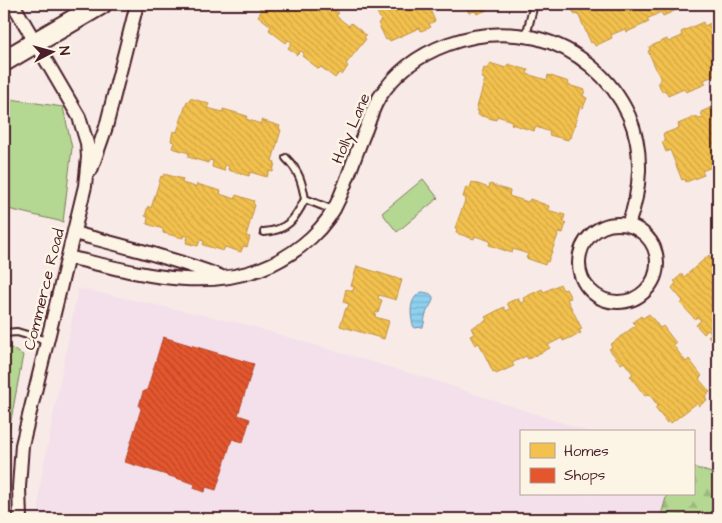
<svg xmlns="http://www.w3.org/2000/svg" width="722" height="523" font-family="'Architects Daughter',sans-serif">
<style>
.built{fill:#f3e0ea}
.green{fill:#b4d792;stroke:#7f7b5e}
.forest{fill:url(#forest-firs);stroke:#7f7b5e}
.water{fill:url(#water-rules);stroke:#7389a1}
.homes{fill:url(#homes-back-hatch);stroke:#c09044}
.shops{fill:url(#shops-back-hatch);stroke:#b6462d}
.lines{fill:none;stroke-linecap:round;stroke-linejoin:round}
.service-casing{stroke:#4a1f2b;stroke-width:10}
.minor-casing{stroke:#4a1f2b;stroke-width:16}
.primary-casing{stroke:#4a1f2b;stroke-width:24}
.service{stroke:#fcf5e5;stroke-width:6}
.minor{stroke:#fcf5e5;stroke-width:12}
.primary{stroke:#fcf5e5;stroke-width:20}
.labels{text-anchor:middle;stroke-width:5;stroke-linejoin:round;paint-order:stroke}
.street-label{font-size:16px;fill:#4a1f2b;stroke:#fcf5e5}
</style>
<defs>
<pattern id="forest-firs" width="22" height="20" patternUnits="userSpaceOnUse" patternTransform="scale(1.25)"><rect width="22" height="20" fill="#b4d792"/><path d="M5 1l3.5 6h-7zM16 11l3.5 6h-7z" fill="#9cb87e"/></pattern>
<pattern id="water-rules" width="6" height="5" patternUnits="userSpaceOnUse" patternTransform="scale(1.25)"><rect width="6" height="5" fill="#8ed0ef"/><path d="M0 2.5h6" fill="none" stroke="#7cb2cd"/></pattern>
<pattern id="homes-back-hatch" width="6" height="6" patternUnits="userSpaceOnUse" patternTransform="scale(1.25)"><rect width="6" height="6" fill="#f2c14e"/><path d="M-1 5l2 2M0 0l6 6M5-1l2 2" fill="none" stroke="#d1a544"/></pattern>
<pattern id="shops-back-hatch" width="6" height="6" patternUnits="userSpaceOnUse" patternTransform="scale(1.25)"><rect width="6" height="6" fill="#e4572e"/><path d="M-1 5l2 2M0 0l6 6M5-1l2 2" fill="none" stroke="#bb4727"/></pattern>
</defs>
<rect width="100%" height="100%" fill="#f8ebe7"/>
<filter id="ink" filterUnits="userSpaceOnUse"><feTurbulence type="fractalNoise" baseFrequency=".02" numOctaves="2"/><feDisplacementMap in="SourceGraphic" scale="10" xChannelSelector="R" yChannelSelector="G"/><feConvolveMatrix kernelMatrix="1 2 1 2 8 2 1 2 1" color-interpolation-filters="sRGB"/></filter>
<g filter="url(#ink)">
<path class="built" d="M78 288 240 323 433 380 590 432H521V494H667L660 519H39V490Z"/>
<path class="green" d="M4 98 63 107 72 148 63 222 4 208Z
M423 179 438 198 397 232 382 213Z
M4 344 23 355 4 458Z"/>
<path class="forest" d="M693 467 718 475V519H660L667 494H693Z"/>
<path class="water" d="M422 292C443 294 428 306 426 314 424 319 425 322 423 327L414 328C410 316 408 298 422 292Z"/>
<path class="homes" d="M262 4H327L339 13 336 16 349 26 351 23 366 35 364 38 366 39 346 64 348 66 342 75 339 73 335 78 321 67 319 69 302 56 304 53 301 51 297 55 288 48 292 42 288 40 286 43 269 30 271 26 258 16 262 10 259 8Z
M369 4H430L428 5 435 21 429 24 431 27 421 31 419 28 390 41 389 39 386 40 378 23 381 21 375 7 371 8Z
M465 4H491L485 6 487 10 477 14 475 11 469 13Z
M574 4H682L679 5 681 8 663 16 661 12 647 19 649 22 627 32 625 29 611 35 612 38 595 46 593 42 591 43 578 14 575 15 570 6Z
M718 20V74L704 80 706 84 686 92 684 89 668 96 665 90 662 92 658 82 661 80 648 51 650 50 649 47 667 39 668 42 682 36 681 32 703 22 704 26Z
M490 63 506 68 508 64 528 70 527 74 547 80 548 75 569 82 568 85 585 90 583 96 587 98 583 108 580 106 571 138 569 137 568 140 549 135 550 132 536 127 534 131 511 124 512 121 497 116 496 120 478 115 479 111H476L485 79 481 78 484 68 487 69Z
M190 98 209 104 207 108 223 112V109L247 116 246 119 261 124V120L280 126 279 129 281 130 272 161 275 162 273 172 269 171 267 177 250 172 249 176 228 170 229 166 225 165 224 171 212 167 213 161 209 160 208 163 188 157 189 153 172 148 174 142 171 141 173 131 177 132 187 101 189 102Z
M712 107 714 113 718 111 717 107H718V169L717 165 702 171 704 175 686 182 685 179 682 180 670 150 666 152 662 142 665 141 663 134 679 128 678 124 697 116 699 119 703 118 701 112Z
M164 174 183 179 182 183 196 187 197 184 221 191 220 194 235 199 236 195 254 201 253 204 255 205 246 236 250 237 247 247 243 246 241 252 225 247 223 251 203 245 204 241 200 240 198 246 186 243 188 236 184 235 183 238 163 233V229L147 224 148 217 145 216 148 206 151 208 161 176 163 177Z
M472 182 489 188 490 184 510 191 509 196 528 202 530 199 549 206 548 210 565 215 563 222 566 223 563 233 559 232 548 262 546 261 545 265 526 258 528 254 513 249 512 253 489 245 490 241 475 236 474 239 456 233 457 229 455 228 466 198 463 197 466 187 470 188Z
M709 255 710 257 713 255 718 261V346L708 336 712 333 708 330 704 334 696 325 701 320 697 317 695 319 681 304 683 301 672 288 676 283 674 281 682 274 684 277Z
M357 266 402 280 396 300 379 295 378 299 382 300 378 313 376 312 375 317 389 321 384 339 340 326 346 308 347 309 349 304 343 302 346 289 353 291 354 287 351 286Z
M560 284 563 290 566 289 571 298 567 299 582 329 579 330 581 333 563 341 562 338 548 345 550 348 528 359 526 356 512 363 514 366 496 374 495 371 493 372 479 343 475 345 470 336 474 334 471 328 487 320 485 317 504 307 506 311 510 309 507 303 518 298 521 304 525 301 523 298 542 289 544 292Z
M649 314 660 328 663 326 676 343 673 345 686 362 689 359 702 376 699 379 710 392 705 396 707 400 699 406 697 403 671 423 670 421 667 423 655 408 658 406 649 394 645 396 630 376 633 374 624 362 621 364 609 349 612 347 610 345 636 325 633 322 641 316 643 318Z"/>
<path class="shops" d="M163 337 254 364 238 415 250 419 243 442 232 439 216 490 206 487 205 492 194 488 195 484 125 462 141 409 139 406 143 392 147 390Z"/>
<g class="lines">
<defs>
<path id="service" d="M526 36 534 4
M286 158C299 171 302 182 305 199L333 210
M264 232C288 230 295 219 305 199
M4 333 17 332 47 341"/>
<path id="minor" d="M13 4 79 117 87 143 88 157 85 186 22 445 19 487 20 519
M91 170 106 127 137 4
M579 263a39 39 0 1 1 78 0a39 39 0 1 1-78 0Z
M74 233C123 246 172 258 220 276
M68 257C134 272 206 295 272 264 299 251 327 228 339 199 349 176 356 152 366 129 370 119 373 107 379 98 411 47 479 25 536 38 577 48 612 78 629 116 644 151 641 190 628 225"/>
<path id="primary" d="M4 61 101 4"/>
</defs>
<use href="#service" class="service-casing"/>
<use href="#minor" class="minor-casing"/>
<use href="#primary" class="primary-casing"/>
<use href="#service" class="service"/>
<use href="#minor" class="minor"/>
<use href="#primary" class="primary"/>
</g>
</g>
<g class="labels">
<g class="street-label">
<text transform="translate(350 128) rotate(-67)" y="6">Holly Lane</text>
<text transform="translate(43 289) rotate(-76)" y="6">Commerce Road</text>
</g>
</g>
<rect width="722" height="523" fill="none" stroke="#fcf5e5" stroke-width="20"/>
<rect x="10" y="10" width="702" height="503" fill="none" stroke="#4a1f2b" stroke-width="2" filter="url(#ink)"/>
<rect x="520" y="430" width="175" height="65" fill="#fcf5e5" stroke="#b59f9b"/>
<rect x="530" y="443" width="25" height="15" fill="#f2c14e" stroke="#b59f9b"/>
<text x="564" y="456" font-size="15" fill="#4a1f2b">Homes</text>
<rect x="530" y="468" width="25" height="15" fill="#e4572e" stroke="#b59f9b"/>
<text x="564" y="480" font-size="15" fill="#4a1f2b">Shops</text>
<g transform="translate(52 52) rotate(84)" stroke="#fcf5e5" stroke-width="4" paint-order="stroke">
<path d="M0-4L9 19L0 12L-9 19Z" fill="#4a1f2b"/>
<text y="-8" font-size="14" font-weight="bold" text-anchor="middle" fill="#4a1f2b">N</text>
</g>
</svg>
